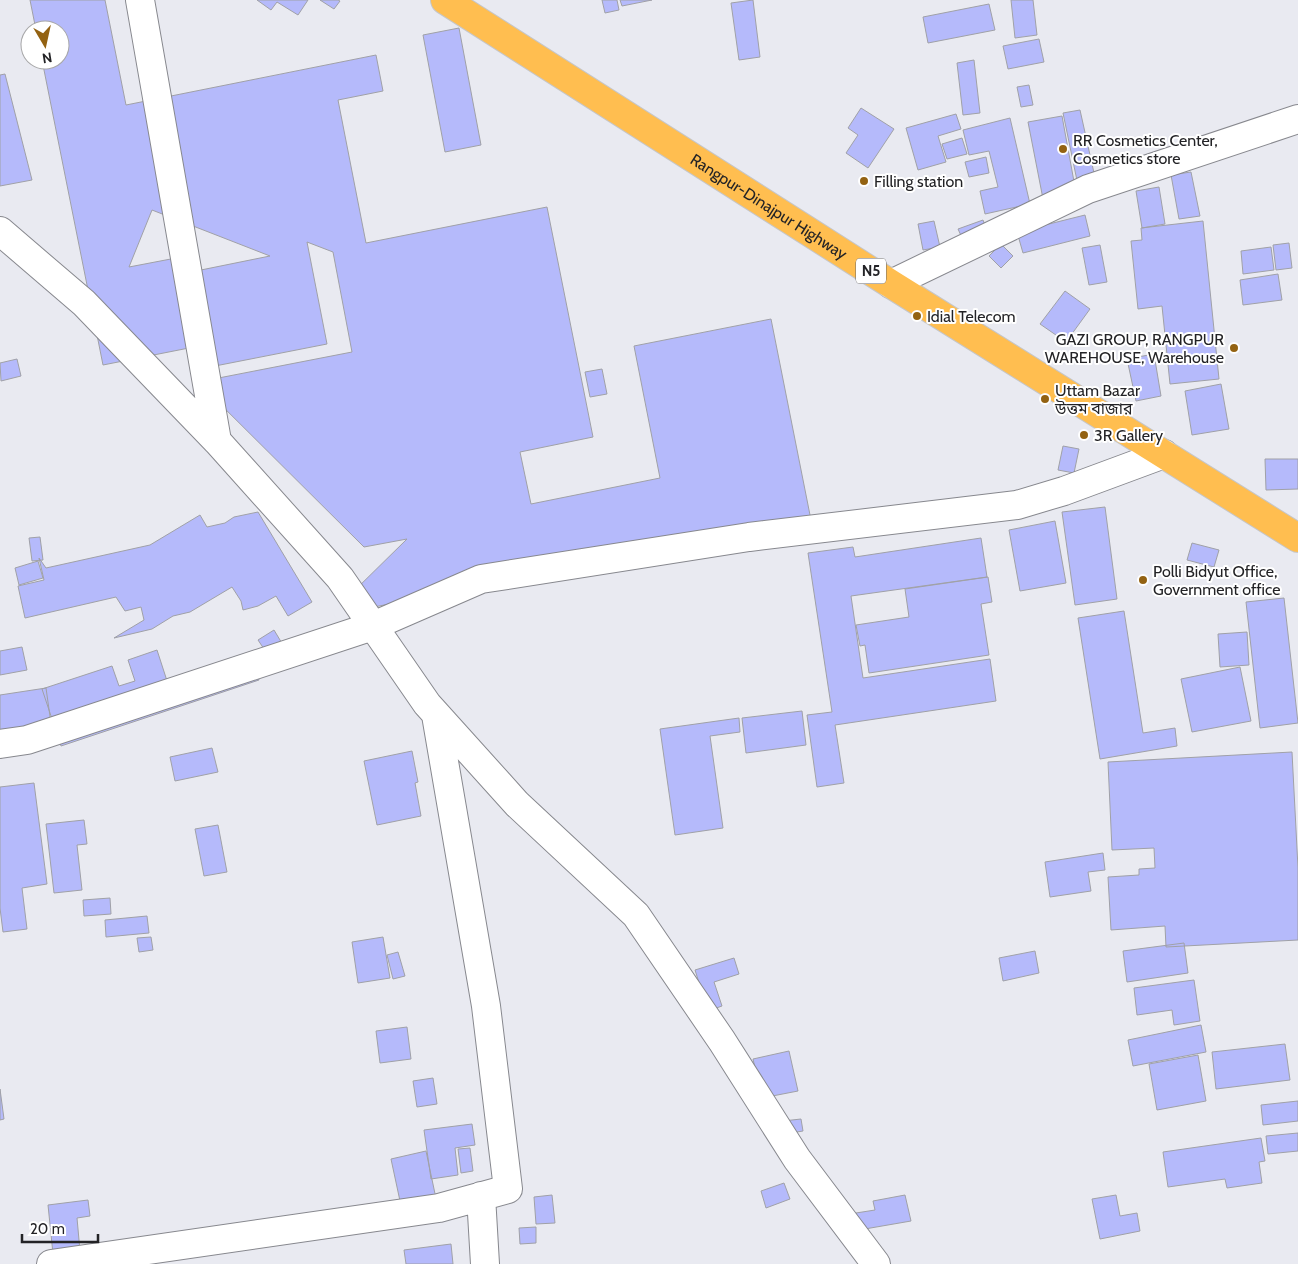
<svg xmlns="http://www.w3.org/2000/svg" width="1298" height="1264" font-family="Cabin,'Noto Sans Bengali',sans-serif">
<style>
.building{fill:#b5bafb;stroke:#a0a1a7}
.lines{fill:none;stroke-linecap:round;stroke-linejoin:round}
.minor-casing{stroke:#87888e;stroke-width:30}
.trunk-casing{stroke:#c6c6c7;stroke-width:30}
.minor{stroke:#fff;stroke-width:28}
.trunk{stroke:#ffbe50;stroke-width:28}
.poi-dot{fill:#936212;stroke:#fff;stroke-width:2}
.labels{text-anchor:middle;stroke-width:4;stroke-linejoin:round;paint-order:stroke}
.shield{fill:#fff;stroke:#656567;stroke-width:1}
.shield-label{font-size:15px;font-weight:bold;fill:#232326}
.poi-label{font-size:16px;fill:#232326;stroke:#fff;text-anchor:start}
.street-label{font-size:16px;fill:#232326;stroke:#fff}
</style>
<rect width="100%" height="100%" fill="#e9eaf1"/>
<path class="building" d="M30 0H105L126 105 376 55 383 91 338 100 366 243 547 207 593 437 520 452 531 504 660 478 634 346 771 319 811 520 364 609 350 595 407 539 364 547 198 382 352 352 333 252 307 242 327 344 215 366 196 271 270 256 152 210 129 267 176 258 194 347 103 365 42 60H60V30H36Z
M257 0H308L298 15 277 2 271 10Z
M320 0H338L340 1 334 9Z
M602 0H617L619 10 605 13Z
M620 0H652L622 6Z
M753 0 760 57 739 60 731 3Z
M1011 0H1033L1037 35 1015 38Z
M989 4 995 30 928 43 923 17Z
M459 28 481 145 445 152 423 35Z
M1039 39 1044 62 1008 69 1003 46Z
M974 60 980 113 963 115 957 63Z
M5 74 32 180 0 186V75Z
M1029 85 1033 105 1021 107 1017 87Z
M861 108 894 129 868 168 846 153 858 135 848 128Z
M1080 110 1098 191 1080 195 1063 113Z
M956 114 961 129 938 136 946 162 918 170 906 128Z
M1062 116 1077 198 1044 204 1028 122Z
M1010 118 1030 204 985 214 980 191 998 187 989 151 969 155 963 130Z
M962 138 967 154 947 159 942 144Z
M986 157 989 173 969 177 965 162Z
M1191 172 1200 216 1179 219 1171 175Z
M1159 187 1165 224 1142 228 1136 191Z
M1085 215 1090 236 1023 253 1017 232Z
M983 220 987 230 963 240 958 229Z
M934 221 940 247 923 250 918 224Z
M1203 221 1219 379 1170 384 1162 306 1138 309 1131 241 1142 240 1141 228Z
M1289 243 1292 268 1276 270 1273 245Z
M1001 244 1013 256 1001 268 989 256Z
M1100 245 1107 282 1089 285 1082 248Z
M1271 247 1274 270 1243 274 1241 251Z
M1278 274 1282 300 1243 305 1240 280Z
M1065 291 1090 309 1066 342 1040 324Z
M1154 354 1161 396 1136 401 1127 359Z
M17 359 21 376 1 381 0 363Z
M602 369 607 394 590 397 585 372Z
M1221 384 1229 429 1192 435 1185 391Z
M1063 446 1079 449 1074 473 1058 470Z
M1265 459H1298V489L1266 490Z
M1105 507 1117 599 1075 605 1062 512Z
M258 512 312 602 288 616 276 596 258 606 243 610 241 601 232 587 190 612 173 616 152 629 114 638 144 620 141 607 125 611 116 597 25 618 18 586 44 580 39 558 46 568 150 545 200 515 207 527 225 523 234 517Z
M1055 521 1066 583 1020 591 1009 530Z
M40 537 43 560 32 561 29 538Z
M981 538 987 577 851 596 863 678 990 659 996 701 835 725 844 783 817 787 807 715 832 712 808 553 853 547 855 557Z
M1192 543 1219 550 1214 567 1187 560Z
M38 561 43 578 19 585 15 568Z
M988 577 992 602 981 604 989 655 869 673 865 645 860 646 856 625 909 617 905 589Z
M1284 598 1298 723 1260 728 1246 602Z
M1124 611 1143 733 1175 728 1177 746 1100 759 1078 618Z
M274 630 283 645 268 655 258 640Z
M1247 632 1249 665 1220 667 1218 634Z
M22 647 27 670 0 675V651Z
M157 650 169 687 253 659 259 680 61 746 42 689 112 666 119 686 135 681 128 660Z
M1240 667 1251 721 1192 732 1181 679Z
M46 688 54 745 0 754V695Z
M802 711 806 745 746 753 742 718Z
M739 718 740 732 710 736 723 828 675 835 660 729Z
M212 748 218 772 175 781 170 757Z
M412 751 418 782 415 783 421 816 377 825 364 761Z
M1292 752 1298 868V940L1166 947 1165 926 1111 930 1108 877 1139 875V869L1155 868 1154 848 1112 850 1108 762Z
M34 783 47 884 22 888 27 929 3 932 0 908V787Z
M84 820 87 844 77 845 82 890 54 893 46 824Z
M218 825 227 872 204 876 195 829Z
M1103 853 1105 870 1088 872 1091 891 1050 897 1045 862Z
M110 898 111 914 84 916 83 900Z
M147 916 149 933 106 937 105 920Z
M151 937 153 950 139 952 137 938Z
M383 937 390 978 358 983 352 942Z
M1184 943 1188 973 1127 982 1123 951Z
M1035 951 1039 973 1003 981 999 958Z
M398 952 405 976 393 979 387 955Z
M734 958 739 974 714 982 722 1006 708 1011 695 970Z
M1194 980 1200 1021 1174 1025 1172 1010 1137 1015 1134 988Z
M1201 1025 1206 1052 1133 1066 1128 1040Z
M407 1027 411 1059 380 1063 376 1031Z
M1285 1044 1290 1080 1216 1089 1212 1052Z
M789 1051 798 1091 762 1098 753 1059Z
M1198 1055 1206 1101 1157 1110 1149 1064Z
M433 1078 437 1104 417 1107 413 1081Z
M0 1089 4 1119 0 1120Z
M1298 1101V1121L1263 1125 1261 1105Z
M801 1119 803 1131 785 1134 783 1121Z
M472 1124 475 1145 455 1148 458 1175 431 1179 424 1130Z
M1298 1133V1151L1268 1154 1266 1136Z
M1261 1138 1265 1161 1259 1162 1262 1183 1227 1188 1225 1179 1168 1187 1163 1152Z
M470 1148 473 1171 461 1173 458 1149Z
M426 1151 438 1208 403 1215 391 1159Z
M784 1183 790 1199 766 1208 761 1191Z
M552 1195 555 1223 536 1224 534 1197Z
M905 1195 911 1221 859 1230 856 1213 875 1210 873 1201Z
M1116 1195 1120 1216 1137 1213 1140 1231 1100 1239 1092 1199Z
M88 1200 90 1216 77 1218 80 1251 53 1254 48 1205Z
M536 1227V1243L520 1244 519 1228Z
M451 1244 453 1264H406L404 1250Z"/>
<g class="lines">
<defs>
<path id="minor" d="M140 0 217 441
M0 231 84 303 217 441 340 578 427 704 517 804 636 915 722 1041 797 1159 876 1264
M891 284 1088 189 1298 119
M0 744 27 740 373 626 481 579 749 537 1017 505 1064 491 1164 454
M481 1196 485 1264
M51 1264 439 1208 508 1189 486 1006 436 715"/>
<g id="trunk">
<path id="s1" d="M445 0 891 284 1298 538"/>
</g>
</defs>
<use href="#minor" class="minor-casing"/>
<use href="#trunk" class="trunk-casing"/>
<use href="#minor" class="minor"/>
<use href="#trunk" class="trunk"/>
</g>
<g class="poi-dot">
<circle cx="1063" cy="149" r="5"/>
<circle cx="864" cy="181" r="5"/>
<circle cx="917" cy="316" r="5"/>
<circle cx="1234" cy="348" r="5"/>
<circle cx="1045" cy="399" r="5"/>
<circle cx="1084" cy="435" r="5"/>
<circle cx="1143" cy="580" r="5"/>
</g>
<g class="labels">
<rect class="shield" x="856" y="258.5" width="30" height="25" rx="4"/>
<g class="shield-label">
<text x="871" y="276">N5</text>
</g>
<g class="poi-label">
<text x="1073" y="146">RR Cosmetics Center,<tspan x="1073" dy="18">Cosmetics store</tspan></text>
<text x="874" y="187">Filling station</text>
<text x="927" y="322">Idial Telecom</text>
<text x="1224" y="345" text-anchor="end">GAZI GROUP, RANGPUR<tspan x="1224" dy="18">WAREHOUSE, Warehouse</tspan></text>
<text x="1055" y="396">Uttam Bazar<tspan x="1055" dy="18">উত্তম বাজার</tspan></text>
<text x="1094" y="441">3R Gallery</text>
<text x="1153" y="577">Polli Bidyut Office,<tspan x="1153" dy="18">Government office</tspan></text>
</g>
<g class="street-label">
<text dy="6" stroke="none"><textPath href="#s1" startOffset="384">Rangpur-Dinajpur Highway</textPath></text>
</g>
</g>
<g transform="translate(45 45) rotate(171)"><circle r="24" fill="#ffffff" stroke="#a7a7a8"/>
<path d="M0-4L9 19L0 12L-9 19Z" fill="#936212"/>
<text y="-8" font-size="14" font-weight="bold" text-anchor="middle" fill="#232326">N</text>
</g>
<path d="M22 1234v8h76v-8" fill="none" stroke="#232326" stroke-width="2.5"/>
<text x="30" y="1234" font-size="15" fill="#232326" stroke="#ffffff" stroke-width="4" paint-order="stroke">20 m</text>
</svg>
